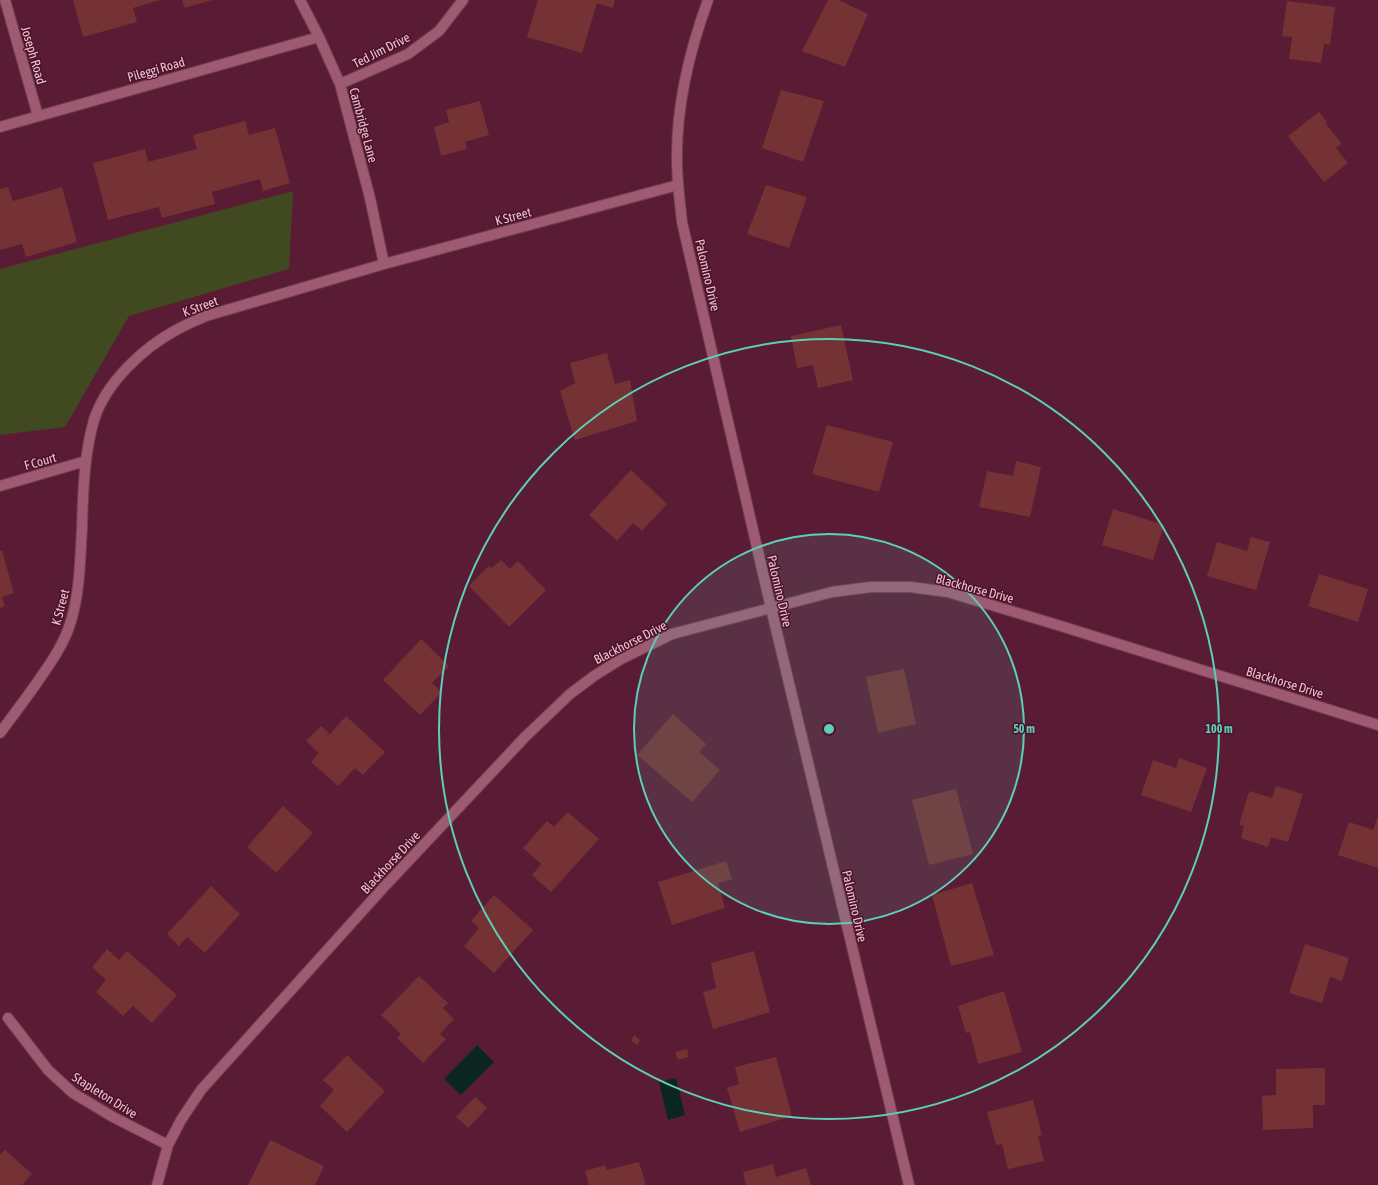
<svg xmlns="http://www.w3.org/2000/svg" width="1378" height="1185" font-family="'Asap Condensed',sans-serif">
<style>
.green{fill:#404920}
.water{fill:#0b2621}
.building{fill:#743234}
.lines{fill:none;stroke-linecap:round;stroke-linejoin:round}
.minor-casing{stroke:#713b51;stroke-width:12}
.minor{stroke:#9e5a70;stroke-width:10}
.ring{fill:none;stroke:#5cceba;stroke-width:2}
.labels{text-anchor:middle;stroke-width:3;stroke-linejoin:round;paint-order:stroke}
.street-label{font-size:13px;fill:#ecc5d0;stroke:#4e112a}
.centre{fill:#5cceba;stroke:#4e112a;stroke-width:2}
.ring-label{font-size:12px;text-anchor:middle;font-weight:bold;fill:#5cceba;stroke:#4e112a;stroke-width:3;stroke-linejoin:round;paint-order:stroke}
</style>
<rect width="100%" height="100%" fill="#5a1c34"/>
<path class="green" d="M293 191 289 269 129 316 65 427 0 435V269Z"/>
<path class="water" d="M477 1045 494 1062 461 1095 444 1079Z
M676 1078 685 1115 668 1120 659 1082Z"/>
<path class="building" d="M73 0H160L133 8 137 22 83 37Z
M182 0H212L185 8Z
M538 0H615L613 8 597 3 582 53 527 37Z
M828 0H839L868 14 845 67 802 51Z
M1287 1 1335 7 1330 45 1324 44 1321 63 1289 59 1292 37 1282 36Z
M781 90 824 101 803 162 762 148Z
M480 101 489 135 465 142 467 149 441 156 434 127 449 122 446 110Z
M1319 112 1327 122 1326 124 1342 144 1336 148 1348 163 1324 182 1288 136Z
M245 121 249 135 275 128 290 183 263 191 260 179 212 192 215 204 162 218 159 207 108 220 93 163 145 149 148 162 197 149 193 135Z
M766 185 807 197 789 248 747 234Z
M8 187 13 201 62 187 77 242 26 257 22 244 0 250V189Z
M841 325 853 380 818 388 813 365 797 368 791 336Z
M607 353 615 384 630 380 637 421 575 440 560 391 575 383 570 363Z
M827 425 893 442 879 492 812 474Z
M1016 461 1041 467 1030 517 979 507 987 471 1013 476Z
M631 470 667 504 642 531 633 523 617 541 589 515Z
M1113 509 1164 525 1153 560 1102 545Z
M1251 537 1270 542 1256 590 1207 576 1217 542 1247 551Z
M0 551H2L14 593 2 597 5 606 0 608Z
M501 560 510 569 518 561 546 590 509 627 469 586 489 566 492 568Z
M1319 574 1368 589 1358 622 1308 606Z
M421 639 449 666 432 683 442 692 420 715 383 680Z
M904 669 916 724 878 733 866 677Z
M673 714 706 744 699 752 720 770 692 802 637 755Z
M346 716 385 752 363 775 355 768 338 786 311 762 319 753 306 741 321 726 330 734Z
M1179 758 1207 768 1191 812 1141 795 1153 760 1176 768Z
M1276 786 1303 794 1288 842 1271 837 1268 847 1241 838 1244 826 1239 825 1249 791 1272 798Z
M956 789 973 854 929 865 912 800Z
M283 806 313 833 276 873 247 847Z
M568 812 599 839 551 892 532 875 541 864 523 848 547 821 554 827Z
M1377 818H1378V868L1338 855 1349 822 1373 830Z
M726 861 732 879 718 883 725 908 672 925 658 882Z
M972 883 994 955 951 966 932 895Z
M211 886 240 914 205 953 187 937 179 946 167 934Z
M494 895 533 930 494 973 464 946 479 928 471 921Z
M1305 944 1349 958 1342 981 1330 977 1322 1003 1289 993Z
M107 949 119 960 127 951 177 995 152 1023 133 1006 123 1016 96 992 106 980 92 967Z
M754 951 770 1012 713 1029 703 992 716 988 711 963Z
M419 976 448 1003 443 1008 454 1019 440 1034 446 1039 423 1063 397 1038 401 1034 381 1015Z
M1004 991 1022 1052 978 1064 970 1032 966 1033 958 1006Z
M634 1035 640 1040 637 1045 631 1041Z
M687 1049 689 1057 678 1060 675 1052Z
M347 1055 385 1091 347 1132 320 1106 334 1090 323 1080Z
M776 1057 792 1116 740 1132 727 1088 739 1084 735 1067Z
M1325 1068V1105H1313V1128L1263 1130 1262 1096 1276 1095V1069Z
M475 1097 487 1108 468 1128 456 1117Z
M1033 1100 1042 1135 1038 1136 1044 1161 1008 1169 1002 1144 996 1145 987 1112Z
M270 1140 324 1166 315 1185H248Z
M5 1150 32 1174 22 1185H0V1155Z
M639 1162 646 1185H589L585 1171 605 1165 607 1170Z
M773 1164 776 1177 806 1168 811 1185H746L743 1172Z"/>
<g class="lines">
<defs>
<path id="minor" d="M5 0 38 116
M300 0 319 37 340 84 370 198 384 264
M708 0C689 52 676 105 677 161 677 182 680 202 682 222L771 608 909 1185
M340 84 408 54 439 31 463 0
M0 127 319 37
M0 486 86 461
M0 733C12 717 24 701 36 684 50 664 64 645 71 621 80 591 80 560 82 528 83 493 84 454 94 420 106 382 144 347 178 329 187 324 197 320 206 316L384 264 678 185
M8 1018 48 1070 73 1093 113 1117 168 1145
M157 1185 168 1145 181 1120 201 1090 384 887 525 737 570 694 594 676 621 659 672 634 832 592 871 587H910L948 592 1064 627 1378 725"/>
</defs>
<use href="#minor" class="minor-casing"/>
<use href="#minor" class="minor"/>
</g>
<circle cx="829" cy="729" r="195" fill="#5cceba" fill-opacity=".12"/>
<g class="ring">
<circle cx="829" cy="729" r="195"/>
<circle cx="829" cy="729" r="390"/>
</g>
<g class="labels">
<g class="street-label">
<text transform="translate(381 50) rotate(-27)" y="5">Ted Jim Drive</text>
<text transform="translate(34 55) rotate(74)" y="5">Joseph Road</text>
<text transform="translate(156 69) rotate(-16)" y="5">Pileggi Road</text>
<text transform="translate(364 125) rotate(75)" y="5">Cambridge Lane</text>
<text transform="translate(513 216) rotate(-15)" y="5">K Street</text>
<text transform="translate(708 275) rotate(77)" y="5">Palomino Drive</text>
<text transform="translate(200 306) rotate(-20)" y="5">K Street</text>
<text transform="translate(40 461) rotate(-16)" y="5">F Court</text>
<text transform="translate(975 588) rotate(15)" y="5">Blackhorse Drive</text>
<text transform="translate(780 591) rotate(77)" y="5">Palomino Drive</text>
<text transform="translate(60 607) rotate(-75)" y="5">K Street</text>
<text transform="translate(630 642) rotate(-27)" y="5">Blackhorse Drive</text>
<text transform="translate(1285 682) rotate(17)" y="5">Blackhorse Drive</text>
<text transform="translate(390 862) rotate(-47)" y="5">Blackhorse Drive</text>
<text transform="translate(855 906) rotate(77)" y="5">Palomino Drive</text>
<text transform="translate(105 1095) rotate(32)" y="5">Stapleton Drive</text>
</g>
</g>
<circle cx="829" cy="729" r="6" class="centre"/>
<g class="ring-label">
<text x="1024" y="733">50 m</text>
<text x="1219" y="733">100 m</text>
</g>
</svg>
